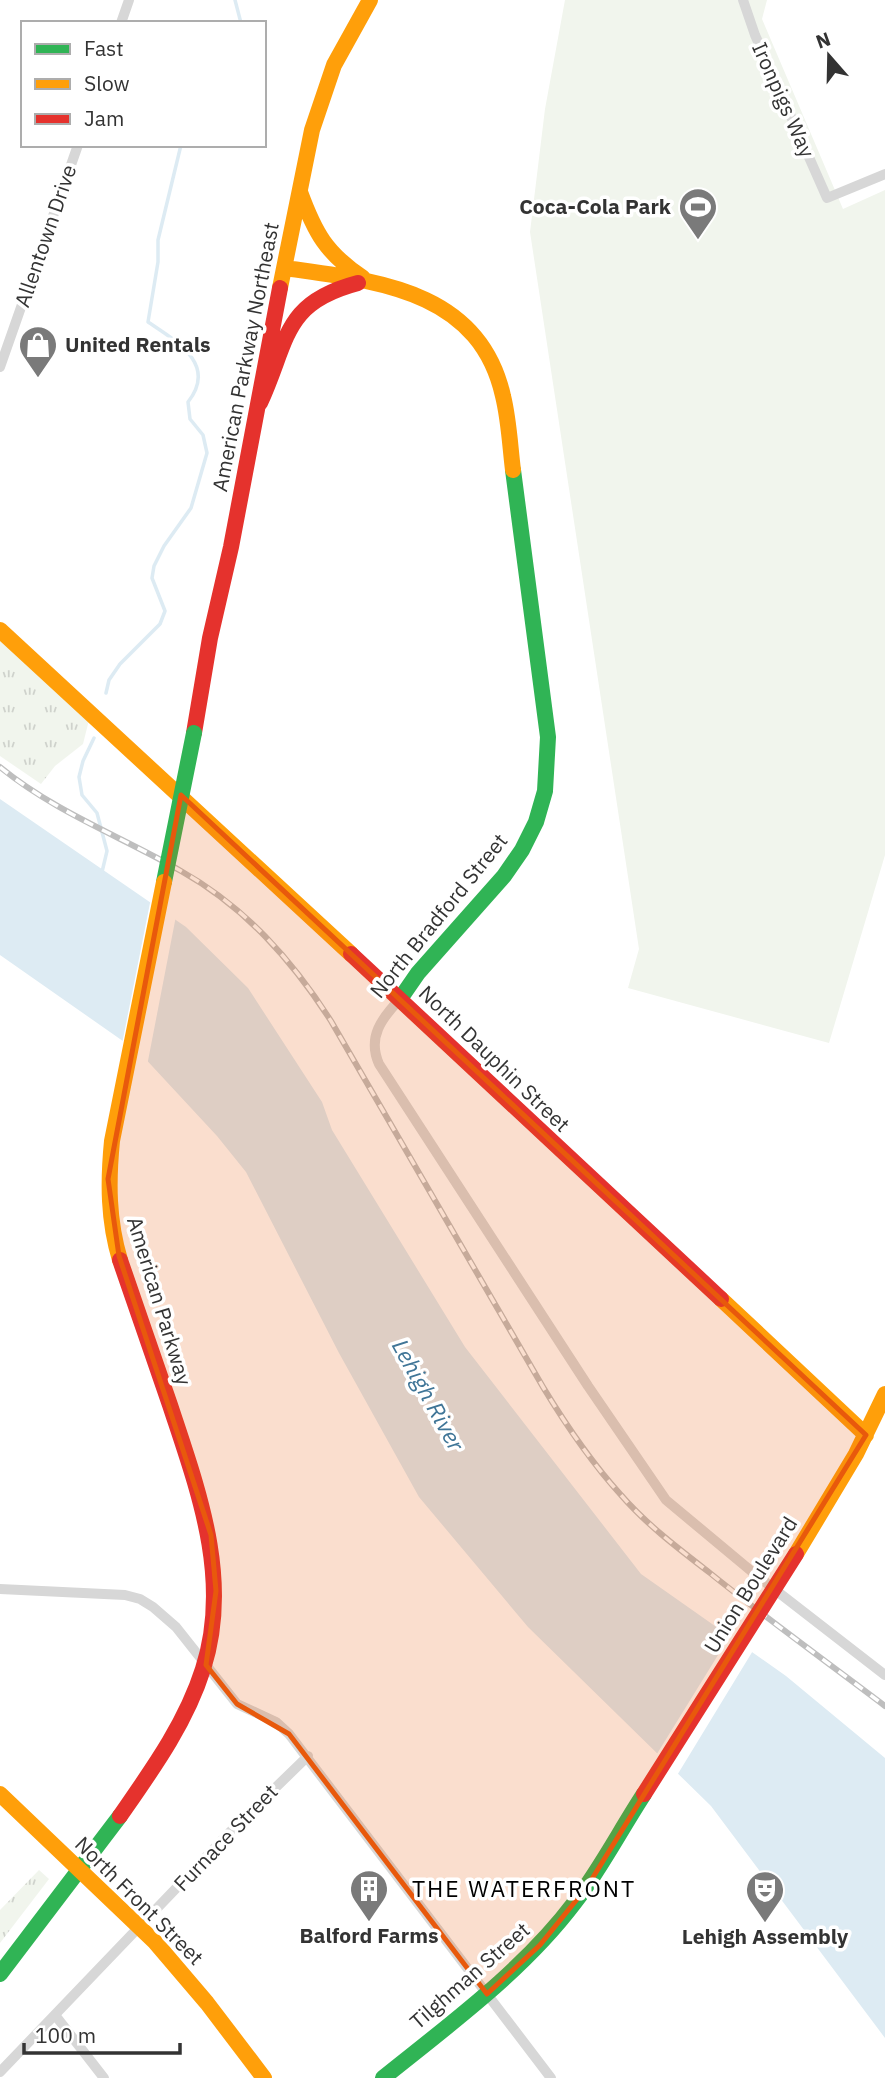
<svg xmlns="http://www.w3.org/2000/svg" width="885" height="2078" font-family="'IBM Plex Sans',sans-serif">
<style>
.grass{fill:url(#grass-tufts)}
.pitch{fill:#f1f5ed}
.water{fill:#ddebf3}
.pier{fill:#fff}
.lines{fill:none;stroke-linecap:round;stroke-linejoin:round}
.stream{stroke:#ddebf3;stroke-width:3.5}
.street{stroke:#d7d7d7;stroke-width:10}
.fast{stroke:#30b455;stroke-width:16}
.slow{stroke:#ff9f0a;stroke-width:16}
.jam{stroke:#e5322d;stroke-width:16}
.rail-casing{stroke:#bebebe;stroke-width:6}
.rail{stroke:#fff;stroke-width:3.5;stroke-dasharray:10;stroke-linecap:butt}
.fast-bridge{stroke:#30b455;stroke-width:16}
.slow-bridge{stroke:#ff9f0a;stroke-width:16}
.jam-bridge{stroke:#e5322d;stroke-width:16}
.marked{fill:#e8590c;fill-opacity:0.2;stroke:#e8590c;stroke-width:5;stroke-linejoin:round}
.labels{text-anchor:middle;stroke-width:7;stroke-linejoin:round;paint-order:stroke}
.street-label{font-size:21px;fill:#333;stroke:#fff}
.poi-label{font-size:21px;font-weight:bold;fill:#333;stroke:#fff}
.water-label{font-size:23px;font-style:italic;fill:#3f7597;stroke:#fff}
.neighbourhood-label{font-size:23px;letter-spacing:2px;fill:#000;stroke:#fff}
</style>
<defs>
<pattern id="grass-tufts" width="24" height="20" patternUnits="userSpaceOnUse" patternTransform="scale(1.75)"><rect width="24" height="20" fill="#f1f5ed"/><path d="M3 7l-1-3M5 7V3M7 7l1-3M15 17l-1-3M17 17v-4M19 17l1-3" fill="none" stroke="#cfd2cc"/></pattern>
</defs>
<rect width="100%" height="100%" fill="#fff"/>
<path class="grass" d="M0 637 89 720 83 744 55 766 41 784 0 756Z
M39 1870 49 1879 0 1943V1910Z"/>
<path class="pitch" d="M565 0H767L762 19 843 209 885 190V855L829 1043 628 988 639 949 530 232 545 109Z"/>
<path class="water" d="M0 799 186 927 248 988 322 1102 332 1130 465 1347 641 1574 786 1676 885 1758V2038L711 1806 528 1627 419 1497 339 1353 246 1172 217 1136 140 1053 0 955Z"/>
<path class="pier" d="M151 898 176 916 147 1066 122 1044Z
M731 1634 754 1649 676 1777 655 1757Z"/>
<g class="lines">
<path class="stream" d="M235 0 241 23
M106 693 109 680 120 664 160 624 165 611 152 578 154 566 164 546 191 508 207 453 203 435 190 419 188 402C218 364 176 341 148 322L158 262V240L181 145
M94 738 83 761 79 777 82 795 97 813 107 851 102 872"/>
<path class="street" d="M743 0 755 35 827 198 885 174
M121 23 129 0
M0 367 78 145
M400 999C382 1018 367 1037 379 1064L588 1386 666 1500 756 1575 885 1675
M0 1589 125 1595 140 1599 153 1607 176 1627 237 1704 276 1722 289 1734 551 2078
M55 2015 104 2078
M0 2072 231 1831 308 1756"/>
<path class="fast" d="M400 999 418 973 504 876 522 850 536 822 545 791 548 737 513 470
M0 1974 120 1816"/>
<path class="slow" d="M300 192C315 233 326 253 363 278
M285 268C375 281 479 289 503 396 509 420 510 446 513 470
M280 288 312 130 334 65 370 0
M0 630 351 954
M721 1299 866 1435
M796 1554 856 1454 885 1394
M0 1794 155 1942 207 2003 264 2078"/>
<path class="jam" d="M260 403C289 340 282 303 358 283
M194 733 210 638 231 547 280 288
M351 954 721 1299"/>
<defs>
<path id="rail" d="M0 767C55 812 120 836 181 871 245 907 292 960 331 1021L543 1387C566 1425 591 1462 621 1495 647 1525 679 1549 710 1573 767 1619 827 1662 885 1706"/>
</defs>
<use href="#rail" class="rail-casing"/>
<use href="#rail" class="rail"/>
<path class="fast-bridge" d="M164 882 194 733
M383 2078C450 2024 523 1971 575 1902 601 1868 621 1829 644 1794"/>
<path class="slow-bridge" d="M120 1260C108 1220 108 1182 112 1141L164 882"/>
<path class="jam-bridge" d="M644 1794 796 1554
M120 1816C152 1770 186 1723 203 1669 232 1579 198 1490 170 1405 153 1357 137 1308 120 1260"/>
</g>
<path class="marked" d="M181 795 866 1435 587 1887 540 1945 487 1994 289 1734 237 1704 206 1665 216 1591 211 1535 119 1256 108 1179Z"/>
<defs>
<symbol id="stadium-pin" viewBox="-11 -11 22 30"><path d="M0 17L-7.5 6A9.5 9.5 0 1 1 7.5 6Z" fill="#7a7a7a" stroke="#fff"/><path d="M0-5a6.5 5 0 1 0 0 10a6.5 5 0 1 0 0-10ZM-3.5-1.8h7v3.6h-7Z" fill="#fff"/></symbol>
<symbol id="shop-pin" viewBox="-11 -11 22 30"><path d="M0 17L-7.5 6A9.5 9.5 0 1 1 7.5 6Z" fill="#7a7a7a" stroke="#fff"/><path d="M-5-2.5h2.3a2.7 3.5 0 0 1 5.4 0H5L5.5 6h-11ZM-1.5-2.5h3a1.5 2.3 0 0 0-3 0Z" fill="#fff"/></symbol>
<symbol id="building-pin" viewBox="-11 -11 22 30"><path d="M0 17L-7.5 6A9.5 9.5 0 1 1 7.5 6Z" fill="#7a7a7a" stroke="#fff"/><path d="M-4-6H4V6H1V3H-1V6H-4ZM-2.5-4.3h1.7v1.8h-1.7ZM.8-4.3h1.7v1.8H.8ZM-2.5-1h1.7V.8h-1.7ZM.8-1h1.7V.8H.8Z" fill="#fff"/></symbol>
<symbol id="theatre-pin" viewBox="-11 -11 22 30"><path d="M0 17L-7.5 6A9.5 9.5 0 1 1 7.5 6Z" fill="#7a7a7a" stroke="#fff"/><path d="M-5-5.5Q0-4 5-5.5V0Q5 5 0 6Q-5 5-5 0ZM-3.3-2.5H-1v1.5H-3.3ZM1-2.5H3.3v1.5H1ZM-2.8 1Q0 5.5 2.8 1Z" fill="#fff"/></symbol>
</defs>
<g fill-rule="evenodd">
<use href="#stadium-pin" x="676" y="185" width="44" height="60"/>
<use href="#shop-pin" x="16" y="323" width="44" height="60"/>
<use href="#building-pin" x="347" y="1867" width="44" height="60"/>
<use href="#theatre-pin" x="743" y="1868" width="44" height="60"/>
</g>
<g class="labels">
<g class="street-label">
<text transform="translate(783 100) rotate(66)" y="7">Ironpigs Way</text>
<text transform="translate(46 236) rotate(-71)" y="7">Allentown Drive</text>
<text transform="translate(246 357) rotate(-79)" y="7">American Parkway Northeast</text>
<text transform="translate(439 916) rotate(-51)" y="7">North Bradford Street</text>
<text transform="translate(494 1059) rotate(44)" y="7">North Dauphin Street</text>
<text transform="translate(159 1301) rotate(73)" y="7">American Parkway</text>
<text transform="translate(751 1585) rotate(-58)" y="7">Union Boulevard</text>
<text transform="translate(226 1838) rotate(-46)" y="7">Furnace Street</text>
<text transform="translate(139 1901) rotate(45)" y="7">North Front Street</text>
<text transform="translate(470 1976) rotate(-41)" y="7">Tilghman Street</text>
</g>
<g class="poi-label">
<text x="671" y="214" text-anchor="end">Coca-Cola Park</text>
<text x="65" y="352" text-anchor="start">United Rentals</text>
<text x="369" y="1943">Balford Farms</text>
<text x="765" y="1944">Lehigh Assembly</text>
</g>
<g class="water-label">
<text transform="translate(428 1395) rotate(61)" y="8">Lehigh River</text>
</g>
<g class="neighbourhood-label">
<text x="524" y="1897">THE WATERFRONT</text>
</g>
</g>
<rect x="21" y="21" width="245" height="126" fill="#ffffff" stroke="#adadad" stroke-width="2"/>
<rect x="35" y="44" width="35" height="10" fill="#30b455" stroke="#adadad" stroke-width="2"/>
<text x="84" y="56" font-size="21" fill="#333333">Fast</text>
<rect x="35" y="79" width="35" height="10" fill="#ff9f0a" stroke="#adadad" stroke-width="2"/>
<text x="84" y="91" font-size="21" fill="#333333">Slow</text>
<rect x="35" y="114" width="35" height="10" fill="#e5322d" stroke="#adadad" stroke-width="2"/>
<text x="84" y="126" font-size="21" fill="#333333">Jam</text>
<g transform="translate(829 56) rotate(340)" stroke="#ffffff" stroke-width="5" paint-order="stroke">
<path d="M0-5L12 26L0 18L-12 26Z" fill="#333333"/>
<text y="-10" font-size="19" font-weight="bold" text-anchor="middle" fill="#333333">N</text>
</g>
<path d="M24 2043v10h156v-10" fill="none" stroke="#333333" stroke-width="3.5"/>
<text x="35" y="2043" font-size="21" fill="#333333" stroke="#ffffff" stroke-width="5" paint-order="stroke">100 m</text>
</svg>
